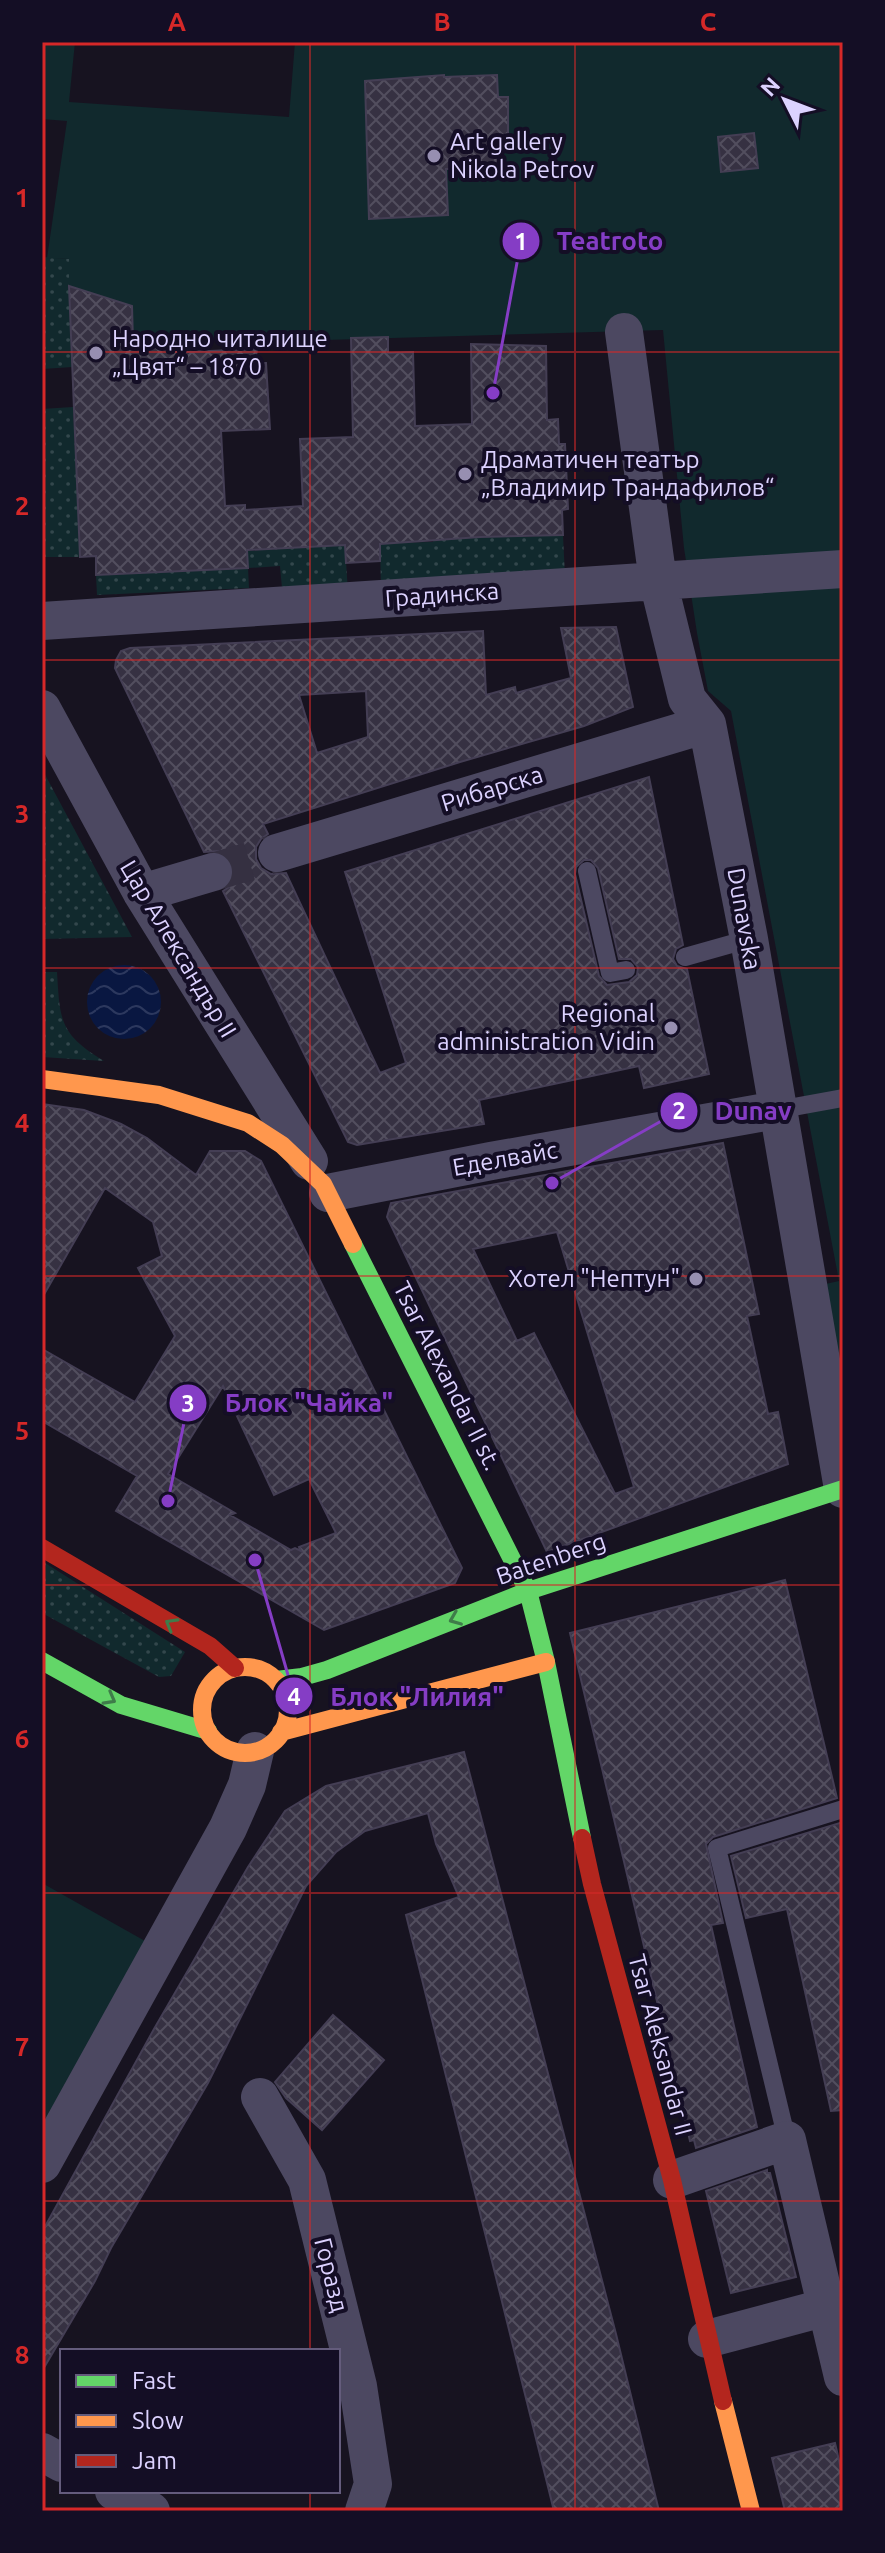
<svg xmlns="http://www.w3.org/2000/svg" width="885" height="2553" font-family="Ubuntu,sans-serif">
<style>
.grass{fill:url(#grass-dots)}
.green{fill:#11292d}
.water{fill:url(#water-waves)}
.building{fill:url(#building-cross-hatch);stroke:#443e54;stroke-width:2;fill-rule:evenodd}
.lines{fill:none;stroke-linecap:round;stroke-linejoin:round}
.street-tunnel{stroke:#353041;stroke-width:38;stroke-dasharray:38 19;stroke-linecap:butt}
.lane{stroke:#4c4861;stroke-width:18}
.street{stroke:#4c4861;stroke-width:38}
.fast{stroke:#63d668;stroke-width:18}
.slow{stroke:#ff974d;stroke-width:18}
.jam{stroke:#b3261e;stroke-width:18}
.oneway{stroke:#3f7c4a}
.grid{fill:none;stroke:#d62828;stroke-width:2;stroke-opacity:0.55}
.poi-dot{fill:#978fb1;stroke:#140e25;stroke-width:3}
.labels{text-anchor:middle;stroke-width:8;stroke-linejoin:round;paint-order:stroke}
.poi-label{font-size:24px;fill:#dcd2ff;stroke:#140e25;text-anchor:start}
.street-label{font-size:24px;fill:#dcd2ff;stroke:#140e25}
.leader{fill:none;stroke:#853dc5;stroke-width:3}
.callout-dot{fill:#853dc5;stroke:#140e25;stroke-width:3}
.mark-label{font-size:24px;text-anchor:middle;font-weight:bold;fill:#fff}
.callout-label{font-size:26px;text-anchor:middle;font-weight:bold;fill:#853dc5;stroke:#140e25;stroke-width:8;stroke-linejoin:round;paint-order:stroke}
.neatline{fill:none;stroke:#d62828;stroke-width:3}
.grid-label{font-size:26px;text-anchor:middle;font-weight:bold;fill:#d62828}
</style>
<defs>
<pattern id="grass-dots" width="8" height="8" patternUnits="userSpaceOnUse" patternTransform="scale(2)"><rect width="8" height="8" fill="#11292d"/><path d="M2 2h.1M6 6h.1" fill="none" stroke="#33474c" stroke-width="1.8" stroke-linecap="round"/></pattern>
<pattern id="water-waves" width="16" height="10" patternUnits="userSpaceOnUse" patternTransform="scale(2)"><rect width="16" height="10" fill="#091741"/><path d="M0 5q4-4 8 0t8 0" fill="none" stroke="#2c385e"/></pattern>
<pattern id="building-cross-hatch" width="8" height="8" patternUnits="userSpaceOnUse" patternTransform="scale(2)"><rect width="8" height="8" fill="#363142"/><path d="M0 0l8 8M0 8l8-8" fill="none" stroke="#524e5e"/></pattern>
</defs>
<rect width="100%" height="100%" fill="#171320"/>
<path class="grass" d="M42 257 69 259 72 367 42 369Z
M73 407 80 557H42V409Z
M522 535 523 537 563 535 565 577 381 589 380 543 433 542 434 539Z
M345 545 348 593 283 599 280 566 248 568 249 588 97 595 96 575 247 567V551Z
M42 769 132 937 42 939Z
M42 972H57C60 1022 60 1034 104 1061L42 1057Z
M42 1561 185 1652 171 1676 159 1677 42 1613Z"/>
<path class="green" d="M42 42H75L69 102 289 117 295 42H843V1489L807 1288 839 1281 731 711 708 691 697 633 684 548 663 330 258 342 186 339 133 342 132 307 69 286V259L47 258 67 121 42 119Z
M42 1883 161 1950 42 2164Z"/>
<path class="water" d="M87 1002a37 37 0 1 1 74 0a37 37 0 1 1-74 0Z"/>
<path class="building" d="M444 75V77L497 75 498 97H508V144H500V167L446 169 448 215 369 219 365 81Z
M754 133 758 168 721 172 718 137Z
M69 286 132 306 133 342 186 339 187 352 257 349 255 363H266L270 429 221 431 225 506 245 505V510L303 506 300 439 353 437 351 338 388 337V353L413 352 415 426 472 424 471 344 546 346 547 420 558 419 559 444H565L568 509 562 510 563 535 480 537 380 544V561L346 563 345 545 247 550 248 568 96 575V556L80 557Z
M616 627 633 707 584 726 460 762 263 824 268 834 261 839 256 847V859L261 868 271 874 286 873 380 1073 406 1063 345 872 649 777 683 945 676 949 673 959 677 966 687 969 709 1074 644 1088 639 1066 479 1100 484 1124 357 1145 348 1142 223 891 229 887 234 878V865L228 856 219 851 204 852 115 668 116 660 121 651 130 648 483 631 486 695 515 687 516 693 571 678 561 628ZM366 691 368 737 317 753 299 695ZM584 860H591L598 868 619 959H631L638 967 637 975 629 982 607 985 599 976 575 874 576 867Z
M42 1104 84 1110 121 1124 147 1138 196 1175 210 1151H245L261 1161 462 1568 455 1583 324 1630 116 1511 137 1476 42 1421V1349L135 1402 175 1336 138 1268 162 1256 153 1222 105 1188 42 1298ZM223 1386 274 1495 309 1479 336 1533 299 1547 301 1551 295 1548 291 1550 230 1515 235 1513 168 1474Z
M723 1143 759 1314 747 1316 768 1414 778 1412 788 1464 547 1552 387 1217 391 1203ZM557 1232 634 1487 615 1494 534 1333 517 1341 473 1249Z
M785 1580 837 1798 713 1837 706 1844 723 1923 711 1925 757 2127 696 2148 694 2140 690 2141 570 1633Z
M464 1752 616 2334 659 2511H554L406 1915 459 1897 436 1844 428 1813 365 1831 336 1852 306 1886 208 2083 111 2248 95 2281 42 2371V2232L154 2029 248 1867 285 1811 326 1786Z
M843 1822V2110L831 2111 787 1909 746 1918 731 1856Z
M333 2015 384 2060 322 2130 286 2098 275 2082Z
M767 2170V2173H770L796 2277 731 2293 706 2191Z
M835 2443 843 2478V2511H785L772 2458Z"/>
<g class="lines">
<path class="street-tunnel" d="M213 872 277 853"/>
<path class="lane" d="M587 871 610 973 626 970
M685 957 749 939
M777 1110 843 1098
M787 2140 717 1848 843 1809"/>
<path class="street" d="M624 332 658 581 687 699 707 724 749 939 843 1489
M42 621 843 569
M42 709 142 893 309 1161
M277 853 707 724
M142 893 213 872
M328 1193 491 1161 777 1110
M260 2097 307 2180 358 2386 373 2484 364 2511
M42 2164 228 1828 247 1785 255 1751
M672 2180 787 2140 843 2377
M707 2339 827 2307
M42 2452 62 2463
M114 2491 151 2511"/>
<path class="fast" d="M353 1244 528 1591 546 1662 582 1838
M42 1661 121 1705 208 1731
M276 1680 302 1677 327 1670 528 1591 843 1489"/>
<path class="slow" d="M42 1079 159 1095 248 1123 282 1145 323 1184 353 1244
M202 1710a43 43 0 1 1 86 0a43 43 0 1 1-86 0Z
M281 1732 546 1662
M723 2401 751 2511"/>
<path class="jam" d="M42 1548 210 1646 235 1668
M582 1838 592 1884 672 2180 723 2401"/>
</g>
<defs><path id="oneway-chevron" d="M-2-3.5L2.5 0L-2 3.5" fill="none" stroke-width="1.6" stroke-linecap="round" stroke-linejoin="round" transform="scale(2)"/></defs>
<g class="oneway">
<use href="#oneway-chevron" transform="translate(455 1619) rotate(158)"/>
<use href="#oneway-chevron" transform="translate(171 1624) rotate(-150)"/>
<use href="#oneway-chevron" transform="translate(110 1699) rotate(29)"/>
</g>
<path class="grid" d="M310 42V2351M575 42V2511M42 352H843M42 660H843M42 968H843M42 1276H843M42 1585H843M42 1893H843M42 2201H843M310 2491V2511"/>
<g class="poi-dot">
<circle cx="434" cy="156" r="8"/>
<circle cx="96" cy="353" r="8"/>
<circle cx="465" cy="474" r="8"/>
<circle cx="671" cy="1028" r="8"/>
<circle cx="696" cy="1279" r="8"/>
</g>
<g class="labels">
<g class="poi-label">
<text x="450" y="150">Art gallery<tspan x="450" dy="28">Nikola Petrov</tspan></text>
<text x="112" y="347">Народно читалище<tspan x="112" dy="28">„Цвят“ – 1870</tspan></text>
<text x="481" y="468">Драматичен театър<tspan x="481" dy="28">„Владимир Трандафилов“</tspan></text>
<text x="655" y="1022" text-anchor="end">Regional<tspan x="655" dy="28">administration Vidin</tspan></text>
<text x="680" y="1287" text-anchor="end">Хотел "Нептун"</text>
</g>
<g class="street-label">
<text transform="translate(442 595) rotate(-4)" y="8">Градинска</text>
<text transform="translate(492 789) rotate(-17)" y="8">Рибарска</text>
<text transform="translate(744 919) rotate(80)" y="8">Dunavska</text>
<text transform="translate(178 949) rotate(59)" y="8">Цар Александър II</text>
<text transform="translate(505 1159) rotate(-10)" y="8">Еделвайс</text>
<text transform="translate(447 1376) rotate(63)" y="8">Tsar Alexandar II st.</text>
<text transform="translate(551 1559) rotate(-19)" y="8">Batenberg</text>
<text transform="translate(660 2045) rotate(75)" y="8">Tsar Aleksandar II</text>
<text transform="translate(331 2275) rotate(76)" y="8">Горазд</text>
</g>
</g>
<path class="leader" d="M493 393L521 241M552 1183L679 1111M168 1501L188 1403M255 1560L294 1696"/>
<g class="callout-dot">
<circle cx="493" cy="393" r="8"/>
<circle cx="552" cy="1183" r="8"/>
<circle cx="168" cy="1501" r="8"/>
<circle cx="255" cy="1560" r="8"/>
<circle cx="521" cy="241" r="20"/>
<circle cx="679" cy="1111" r="20"/>
<circle cx="188" cy="1403" r="20"/>
<circle cx="294" cy="1696" r="20"/>
</g>
<g class="mark-label">
<text x="521" y="250">1</text>
<text x="679" y="1119">2</text>
<text x="188" y="1412">3</text>
<text x="294" y="1705">4</text>
</g>
<g class="callout-label">
<text x="610" y="250">Teatroto</text>
<text x="753" y="1120">Dunav</text>
<text x="309" y="1412">Блок "Чайка"</text>
<text x="417" y="1706">Блок "Лилия"</text>
</g>
<rect width="885" height="2553" fill="none" stroke="#140e25" stroke-width="88"/>
<rect x="60" y="2349" width="280" height="144" fill="#140e25" stroke="#645c7c" stroke-width="2"/>
<rect x="76" y="2375" width="40" height="12" fill="#63d668" stroke="#645c7c" stroke-width="2"/>
<text x="132" y="2389" font-size="24" fill="#dcd2ff">Fast</text>
<rect x="76" y="2415" width="40" height="12" fill="#ff974d" stroke="#645c7c" stroke-width="2"/>
<text x="132" y="2429" font-size="24" fill="#dcd2ff">Slow</text>
<rect x="76" y="2455" width="40" height="12" fill="#b3261e" stroke="#645c7c" stroke-width="2"/>
<text x="132" y="2469" font-size="24" fill="#dcd2ff">Jam</text>
<g transform="translate(785 100) rotate(312)" stroke="#140e25" stroke-width="6" paint-order="stroke">
<path d="M0-6L14 30L0 20L-14 30Z" fill="#dcd2ff"/>
<text y="-12" font-size="22" font-weight="bold" text-anchor="middle" fill="#dcd2ff">N</text>
</g>
<rect x="44" y="44" width="797" height="2465" class="neatline"/>
<g class="grid-label">
<text x="177" y="31">A</text>
<text x="442" y="31">B</text>
<text x="708" y="31">C</text>
<text x="22" y="207">1</text>
<text x="22" y="515">2</text>
<text x="22" y="823">3</text>
<text x="22" y="1132">4</text>
<text x="22" y="1440">5</text>
<text x="22" y="1748">6</text>
<text x="22" y="2056">7</text>
<text x="22" y="2364">8</text>
</g>
</svg>
